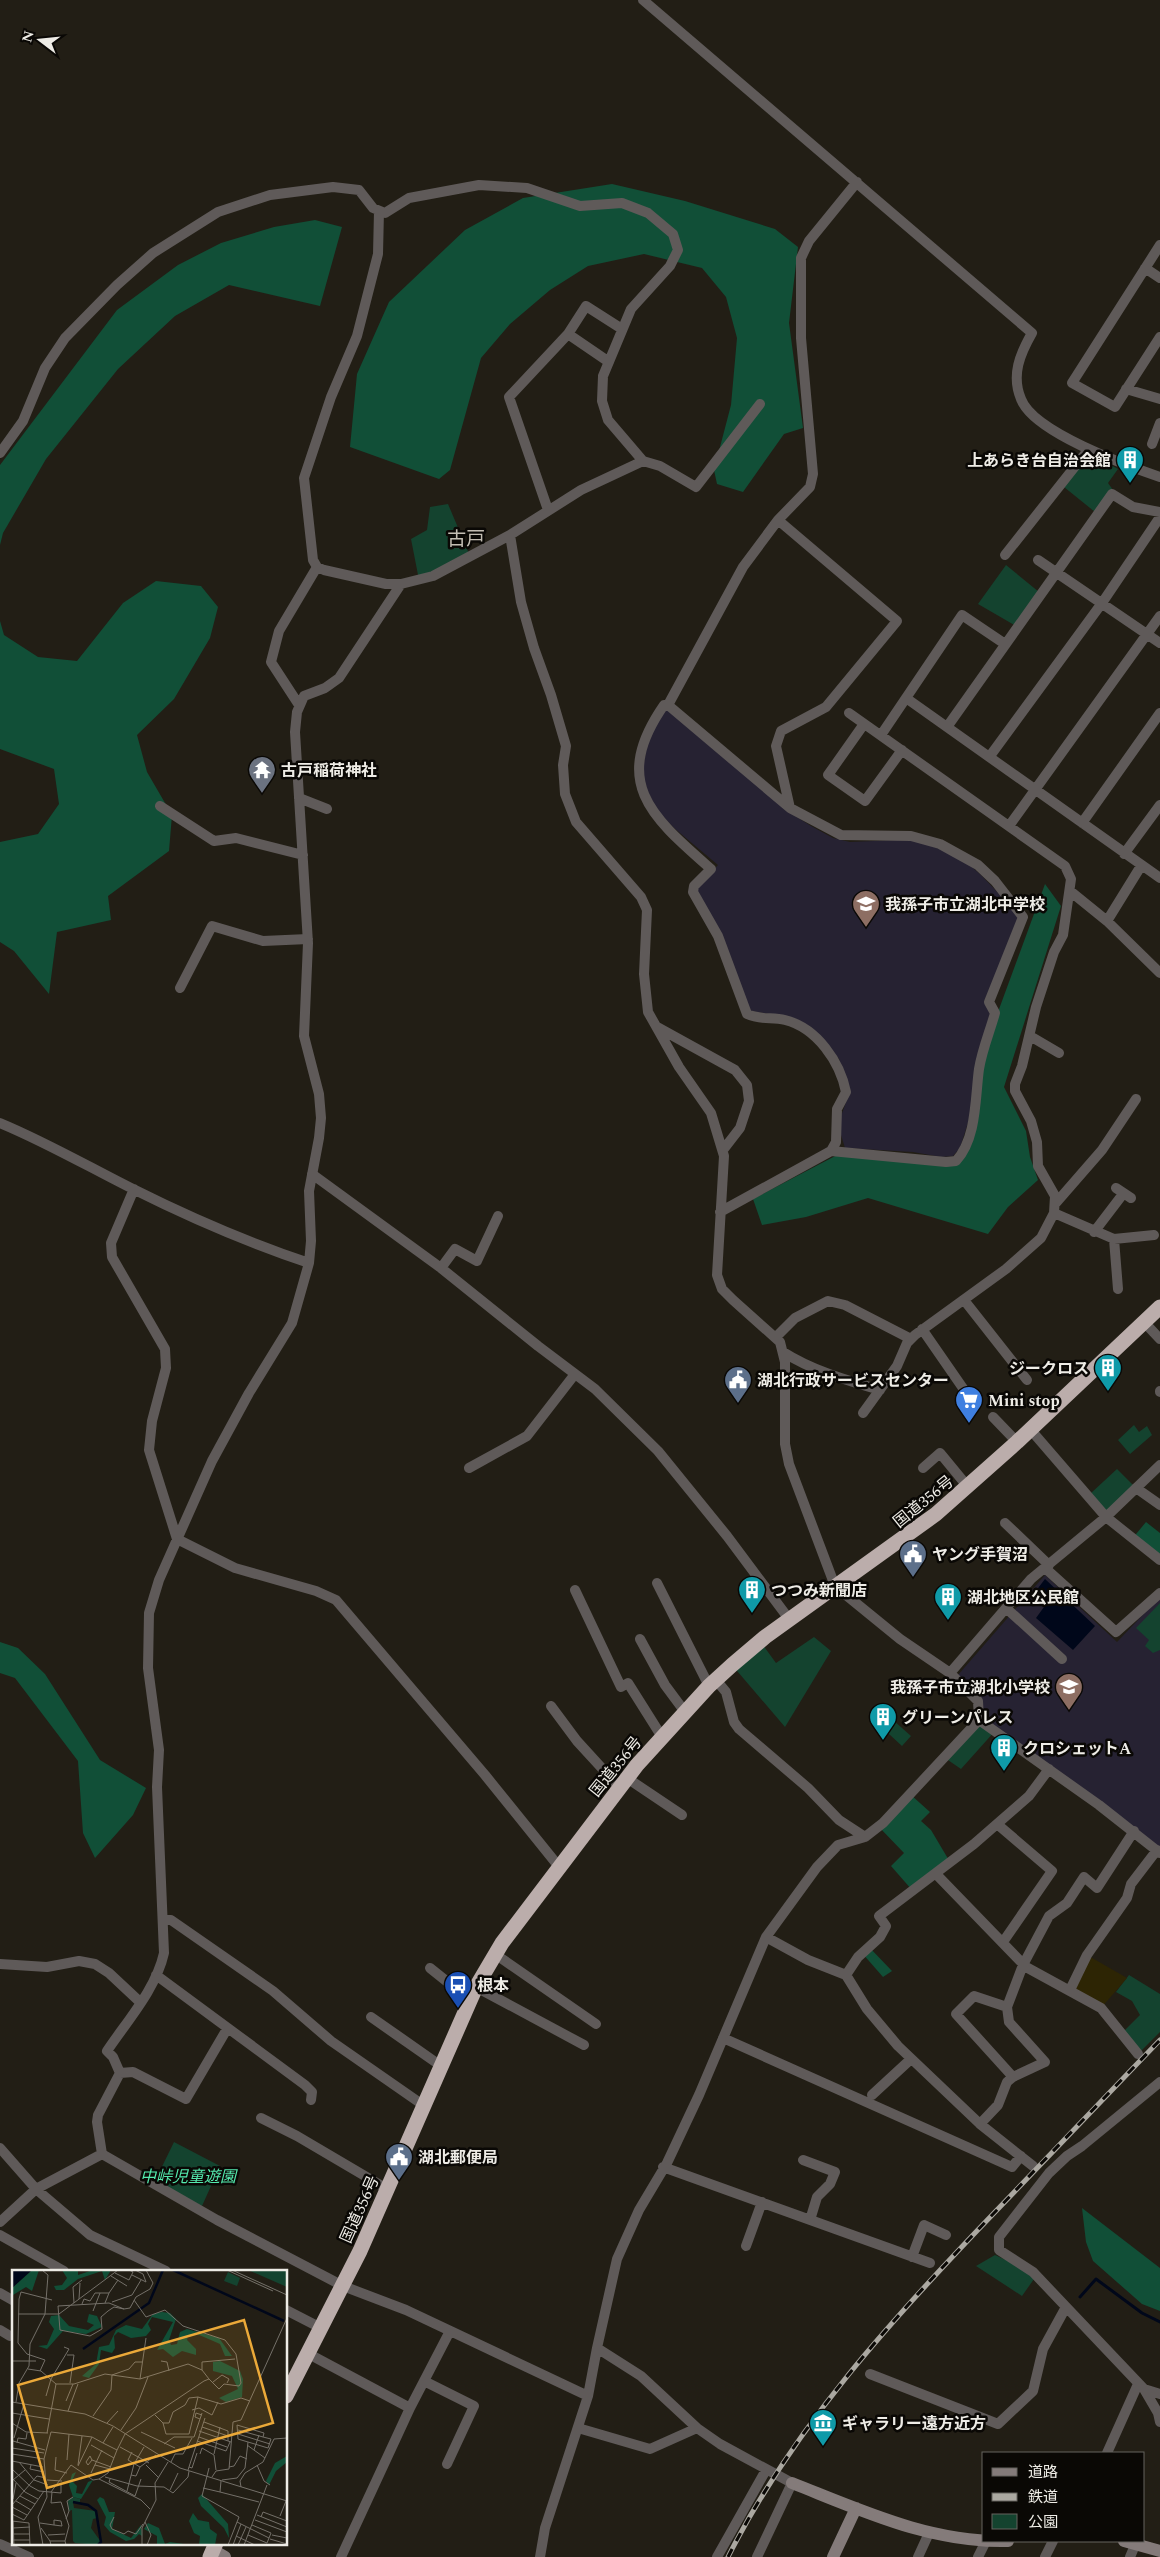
<svg xmlns="http://www.w3.org/2000/svg" width="1160" height="2557" font-family="Spectral,'Noto Sans JP',serif">
<style>
.education{fill:#262232}
.green{fill:#14432f}
.forest{fill:#114f37}
.sand{fill:#2d2504}
.water{fill:#00071a}
.lines{fill:none;stroke-linecap:round;stroke-linejoin:round}
.stream{stroke:#00071a;stroke-width:3}
.street{stroke:#5f5a59;stroke-width:10}
.secondary{stroke:#847b7a;stroke-width:12}
.highway{stroke:#bbadab;stroke-width:15}
.rail-casing{stroke:#aba8a1;stroke-width:5}
.rail{stroke:#0a0805;stroke-width:3;stroke-dasharray:9;stroke-linecap:butt}
.labels{text-anchor:middle;stroke-width:5;stroke-linejoin:round;paint-order:stroke}
.poi-label{font-size:16px;font-weight:bold;fill:#eeece6;stroke:#0a0805;text-anchor:start}
.street-label{font-size:16px;fill:#eeece6;stroke:#0a0805}
.park-label{font-size:16px;font-style:italic;fill:#54e9ad;stroke:#0a0805}
.quarter-label{font-size:19px;fill:#c3bdb3;stroke:#0a0805}
.inset-river{fill:none;stroke:#00071a;stroke-width:2.5}
.inset-road{fill:none;stroke:#747069;stroke-width:1}
.view{fill:#eba939;fill-opacity:0.15;stroke:#eba939;stroke-width:2.5}
.inset-edge{fill:none;stroke:#eeece6;stroke-width:2.5}
</style>
<rect width="100%" height="100%" fill="#221e15"/>
<path class="education" d="M665 708 789 812 811 826 833 838 850 842 898 840 916 841 940 849 963 859 981 875 1006 901 1019 918 984 1002 991 1013 973 1107 960 1148 953 1156 941 1157 913 1152 845 1148 841 1135V1116L849 1094 839 1059 811 1027 784 1016 750 1011 698 893 697 888 718 865 674 828 657 810 648 793 642 773 649 735Z
M1045 1575 1117 1642 1160 1597V1854L979 1720 978 1701 958 1675Z"/>
<path class="green" d="M1089 453 1118 469 1108 483 1113 490 1095 512 1064 487Z
M448 504 470 556 419 580 411 539 427 530 430 507Z
M1006 565 1039 592 1016 626 978 604Z
M1134 1425 1139 1432 1147 1426 1152 1435 1130 1454 1118 1440Z
M1117 1469 1136 1488 1106 1517 1090 1494Z
M1160 1603V1650L1153 1653 1145 1646 1149 1640 1136 1628Z
M814 1637 831 1651 785 1727 732 1665 760 1641 776 1663Z
M884 1712 911 1736 902 1746 876 1722Z
M979 1720 995 1731 961 1769 945 1758Z
M1129 1975 1160 1994V2032L1138 2054 1122 2033 1140 2015 1132 2001 1116 1992Z
M174 2142 220 2166 202 2206 155 2181Z
M995 2255 1019 2266 1034 2279 1022 2296 976 2266Z"/>
<path class="forest" d="M612 184 685 201 775 229 798 247 789 323 803 428 784 434 743 492 717 484 714 470 731 405 737 338 726 297 702 268 644 254 588 266 550 290 510 324 481 358 450 470 439 479 350 447 357 374 389 302 465 230 523 198Z
M315 220 342 227 320 306 229 285 175 316 118 369 46 459 3 533 0 545V465L117 310 178 265 221 243 274 227Z
M156 581 201 586 218 607 210 638 174 699 137 735 147 772 172 815 169 851 108 896 111 920 57 932 49 994 14 951 0 942V842L38 834 59 804 54 769 0 749V621L4 635 38 657 77 661 123 603Z
M1045 884 1061 906 1004 1087 1026 1131 1030 1157 1038 1180 1008 1207 988 1234 868 1198 806 1217 762 1225 753 1199 841 1153 952 1160 967 1147 991 1031Z
M1146 1522 1160 1533V1560L1132 1539Z
M0 1642 18 1648 45 1674 100 1760 146 1788 133 1815 95 1858 83 1833 78 1761 15 1678 0 1673Z
M911 1795 930 1812 921 1821 931 1830 950 1862 912 1890 891 1866 904 1853 879 1827Z
M869 1947 892 1971 883 1977 862 1953Z
M1082 2208 1160 2268V2311L1142 2304 1093 2261 1086 2242Z"/>
<path class="sand" d="M1087 1955 1127 1978 1101 2008 1070 1990Z"/>
<path class="water" d="M1045 1579 1095 1626 1073 1650 1036 1618 1044 1607 1032 1596Z"/>
<g class="lines">
<path class="stream" d="M1080 2297 1096 2279 1142 2313 1160 2322"/>
<path class="street" d="M643 0 1032 333C1020 354 1011 375 1021 399 1033 432 1128 466 1160 477
M379 211 378 254 357 336 331 397 304 478 313 560 317 567 324 570 386 584H401L433 576 510 535
M1160 245 1072 383 1115 407 1160 337
M1145 268 1160 278
M568 334 586 306 622 329
M1126 389 1160 399
M1152 444 1160 423
M0 453 23 421 45 368 65 338 117 285 153 253 218 212 270 195 333 187 359 190 373 208 385 213 409 198 479 185 527 188 580 206 622 203 648 213 673 234 678 250 670 266 631 309 603 376 602 401 608 420 643 461 581 490 510 535 521 602 534 648 551 695 566 746 563 765 565 794 576 822 641 897 647 910 644 974 648 1012 679 1067 711 1113 724 1156 717 1275 722 1289 733 1300 780 1342 785 1362V1444L789 1464 835 1586 900 1639 950 1673 978 1701 979 1720 883 1823 865 1837 839 1820 808 1788 739 1729 734 1722 726 1692 716 1680
M643 461 660 466 696 487 760 404
M548 510 509 397 568 334 609 362
M778 520 897 621 826 707 781 731 776 746 790 808
M1005 555 1088 450
M1038 560 1160 643
M906 698 1160 878
M299 705 271 662 279 631 317 567
M668 705H664C610 783 652 817 711 869L694 886 693 892 718 936 747 1014C760 1020 772 1017 785 1020 817 1028 840 1062 846 1092L837 1109 836 1142 831 1151 720 1212
M849 713 1065 866 1071 879 1063 935 1054 952 1036 1007 1022 1066 1015 1084V1091L1031 1121 1037 1142 1038 1166 1055 1196 1054 1213 1041 1238 1006 1269 915 1335 907 1343 897 1366 863 1413
M864 724 828 775 865 801 902 750
M947 727 1112 494 1133 507 1160 512
M881 735 962 615 1005 644
M990 756 1102 603 1160 517
M299 798 327 809
M160 806 214 841 236 838 303 855
M1082 823 1160 713
M1009 826 1160 616
M1124 854 1160 805
M1070 891 1107 921 1160 973
M1107 921 1141 866
M180 988 212 926 263 941 308 939
M657 1027 735 1070 747 1085 749 1101 740 1128 723 1150
M1030 1036 1059 1053
M0 1123C46 1142 89 1167 133 1189 189 1217 249 1243 309 1263
M831 1151 946 1162 956 1161C977 1138 975 1098 979 1069 982 1050 990 1031 995 1013L989 1002 1023 917 995 881 978 865 940 844 911 836 841 835 790 808 668 705 743 567 778 520 810 487 813 474 801 338V258L809 241 857 182
M312 1174 441 1268 538 1346 595 1389 658 1451 727 1536 789 1619
M1116 1188 1131 1198
M134 1189 111 1243 112 1257 165 1349 166 1368 152 1421 149 1450 177 1539 235 1568 316 1591 336 1600 485 1775 560 1868
M1055 1204 1102 1150 1136 1099
M1054 1213 1114 1239 1118 1289
M1094 1232 1123 1194
M1114 1239 1154 1235
M441 1268 455 1249 477 1261 498 1216
M964 1300 1027 1380
M1145 1323 1160 1339
M922 1329 967 1394
M776 1337 795 1318 828 1301 845 1305 911 1339
M783 1352C813 1371 846 1380 880 1390
M1160 1391V1392
M993 1417 1017 1442
M1030 1429 1106 1517 1160 1560
M469 1468 527 1436 575 1374
M923 1468 940 1453 968 1487
M1136 1488 1160 1505
M1005 1523 1049 1565
M1045 1568 1116 1632 1160 1593
M657 1583 709 1686
M575 1590 621 1687 628 1683 662 1737
M1006 1608 1062 1659
M640 1639 665 1685 685 1712
M950 1673 1031 1579 1106 1517 1160 1465
M551 1706 577 1741 620 1788
M979 1720 1099 1805 1160 1853
M627 1778 682 1815
M997 1824 1052 1871 1003 1942
M936 1874 1026 1967 1101 2008 1138 2054
M164 1920H171L273 1991 331 2041 423 2105
M766 1937 808 1960 846 1975 867 2009 898 2046 980 2124 1033 2166
M495 1954 596 2024
M0 1964 47 1967 79 1961 95 1964 109 1973 140 2002
M430 1968 470 2000
M156 1975 305 2085 312 2092 311 2100
M846 1975 858 1957 880 1937 886 1926 879 1916 974 1844 1029 1796 1049 1769
M476 1987 584 2045
M1070 1990 1087 1955 1127 1898 1131 1884 1157 1850
M1007 2007 1009 2022 1045 2062 1013 2077 956 2014 974 1996 1007 2007 1023 1965 1049 1916 1067 1903 1084 1877 1097 1888 1134 1831
M371 2017 441 2066
M723 2038 1012 2167 1021 2156
M120 2073 133 2072 186 2099 227 2029
M1160 2082 1082 2146 1067 2156 1049 2173 999 2237V2250L1033 2272 1144 2389 1158 2413 1160 2422
M872 2095 911 2059
M261 2118 297 2136 387 2189
M980 2124 998 2105 1007 2082 1013 2077
M0 2148 36 2189 90 2235 166 2271
M102 2154 97 2122 98 2115 120 2073 113 2057 107 2051C127 2021 156 1989 164 1953L157 1787 159 1750 148 1668 149 1613 159 1580 212 1461 249 1393 292 1323 309 1263 311 1241 309 1191 319 1138 321 1118 319 1094 304 1036 308 943 295 732 297 712 304 696 325 688 339 678 401 584
M102 2154 217 2220 343 2286 406 2310 588 2396
M803 2160 835 2172 830 2184 817 2197 810 2220
M663 2167 930 2263
M0 2222 36 2189 102 2154
M0 2235 64 2271
M746 2246 762 2202
M912 2257 924 2225 946 2235
M0 2293 14 2301
M286 2310 321 2328
M0 2330 10 2336
M307 2353 410 2408
M870 2374 998 2424 1033 2391 1043 2349 1066 2307
M424 2381 474 2406 447 2464
M1144 2389 1160 2394
M578 2428 650 2449 697 2428
M1107 2453 1138 2384
M0 2544 29 2557
M341 2557 410 2408 450 2331
M540 2557 545 2528 588 2396 597 2348
M717 2557 766 2470
M757 2557 792 2483 720 2444 697 2428 641 2376 597 2348 617 2259 639 2210 667 2163 699 2095 766 1937 817 1867 838 1845 865 1837
M918 2557 929 2533
M978 2557 986 2541
M1045 2557 1053 2541
M1130 2557 1136 2543"/>
<path class="secondary" d="M792 2483C863 2511 931 2543 1008 2541
M1124 2541 1160 2551
M213 2550 225 2557
M833 2557 856 2508"/>
<path class="highway" d="M286 2396 360 2251 476 1987 502 1943 637 1765 709 1686 732 1665 765 1637 936 1514 1017 1442 1160 1307
M210 2557 216 2543"/>
<defs>
<path id="rail" d="M728 2557C794 2426 894 2317 995 2212 1050 2154 1105 2097 1160 2040"/>
</defs>
<use href="#rail" class="rail-casing"/>
<use href="#rail" class="rail"/>
</g>
<defs>
<symbol id="building-pin" viewBox="-11 -11 22 30"><path d="M0 17L-7.5 6A9.5 9.5 0 1 1 7.5 6Z" fill="#0f9aa8" stroke="#0a0805"/><path d="M-4-6H4V6H1V3H-1V6H-4ZM-2.5-4.3h1.7v1.8h-1.7ZM.8-4.3h1.7v1.8H.8ZM-2.5-1h1.7V.8h-1.7ZM.8-1h1.7V.8H.8Z" fill="#fff"/></symbol>
<symbol id="temple-pin" viewBox="-11 -11 22 30"><path d="M0 17L-7.5 6A9.5 9.5 0 1 1 7.5 6Z" fill="#6b7280" stroke="#0a0805"/><path d="M0-6L5-2H3V0L6.5 2.5H4V6H1.5V3h-3V6H-4V2.5H-6.5L-3 0V-2H-5Z" fill="#fff"/></symbol>
<symbol id="school-pin" viewBox="-11 -11 22 30"><path d="M0 17L-7.5 6A9.5 9.5 0 1 1 7.5 6Z" fill="#8d6e63" stroke="#0a0805"/><path d="M0-5L7-2L0 1L-7-2ZM-4 1L0 2.5L4 1V4Q0 6-4 4Z" fill="#fff"/></symbol>
<symbol id="civic-pin" viewBox="-11 -11 22 30"><path d="M0 17L-7.5 6A9.5 9.5 0 1 1 7.5 6Z" fill="#5c6f8a" stroke="#0a0805"/><path d="M-.6-6.5H3V-4.5H.6V-3L4-1V1h2V6H-6V1h2V-1L-.6-3ZM-1.2 2.5V6h2.4V2.5Z" fill="#fff"/></symbol>
<symbol id="supermarket-pin" viewBox="-11 -11 22 30"><path d="M0 17L-7.5 6A9.5 9.5 0 1 1 7.5 6Z" fill="#3f7fe0" stroke="#0a0805"/><path d="M-6-5.5h2.5l.6 2H6L4.5 2H-2.5L-4.4-4H-6ZM-1.5 3.2a1.3 1.3 0 1 0 .1 0ZM3 3.2a1.3 1.3 0 1 0 .1 0Z" fill="#fff"/></symbol>
<symbol id="bus-pin" viewBox="-11 -11 22 30"><path d="M0 17L-7.5 6A9.5 9.5 0 1 1 7.5 6Z" fill="#1a4fb4" stroke="#0a0805"/><path d="M-5-6H5V4H4V6H2V4H-2V6H-4V4H-5ZM-3.5-4V0h7V-4ZM-3.5 1.2v1.5H-2V1.2ZM2 1.2v1.5H3.5V1.2Z" fill="#fff"/></symbol>
<symbol id="museum-pin" viewBox="-11 -11 22 30"><path d="M0 17L-7.5 6A9.5 9.5 0 1 1 7.5 6Z" fill="#0f9aa8" stroke="#0a0805"/><path d="M0-6L6-3V-2H-6V-3ZM-5-1h2V3h-2ZM-1-1h2V3h-2ZM3-1h2V3H3ZM-6 4H6V6H-6Z" fill="#fff"/></symbol>
</defs>
<g fill-rule="evenodd">
<use href="#building-pin" x="1114" y="444" width="32" height="43"/>
<use href="#temple-pin" x="246" y="754" width="32" height="43"/>
<use href="#school-pin" x="850" y="888" width="32" height="43"/>
<use href="#building-pin" x="1092" y="1352" width="32" height="43"/>
<use href="#civic-pin" x="722" y="1364" width="32" height="43"/>
<use href="#supermarket-pin" x="953" y="1384" width="32" height="43"/>
<use href="#civic-pin" x="897" y="1538" width="32" height="43"/>
<use href="#building-pin" x="736" y="1574" width="32" height="43"/>
<use href="#building-pin" x="932" y="1581" width="32" height="43"/>
<use href="#school-pin" x="1053" y="1671" width="32" height="43"/>
<use href="#building-pin" x="867" y="1701" width="32" height="43"/>
<use href="#building-pin" x="988" y="1732" width="32" height="43"/>
<use href="#bus-pin" x="442" y="1969" width="32" height="43"/>
<use href="#civic-pin" x="383" y="2141" width="32" height="43"/>
<use href="#museum-pin" x="807" y="2407" width="32" height="43"/>
</g>
<g class="labels">
<g class="poi-label">
<text x="1111" y="466" text-anchor="end">上あらき台自治会館</text>
<text x="281" y="776">古戸稲荷神社</text>
<text x="885" y="910">我孫子市立湖北中学校</text>
<text x="1089" y="1374" text-anchor="end">ジークロス</text>
<text x="757" y="1386">湖北行政サービスセンター</text>
<text x="988" y="1406">Mini stop</text>
<text x="932" y="1560">ヤング手賀沼</text>
<text x="771" y="1596">つつみ新聞店</text>
<text x="967" y="1603">湖北地区公民館</text>
<text x="1050" y="1693" text-anchor="end">我孫子市立湖北小学校</text>
<text x="902" y="1723">グリーンパレス</text>
<text x="1023" y="1754">クロシェットA</text>
<text x="477" y="1991">根本</text>
<text x="418" y="2163">湖北郵便局</text>
<text x="842" y="2429">ギャラリー遠方近方</text>
</g>
<g class="street-label">
<text transform="translate(923 1501) rotate(-39)" y="6">国道356号</text>
<text transform="translate(615 1766) rotate(-51)" y="6">国道356号</text>
<text transform="translate(359 2209) rotate(-66)" y="6">国道356号</text>
</g>
<g class="park-label">
<text x="188" y="2182">中峠児童遊園</text>
</g>
<g class="quarter-label">
<text x="466" y="545">古戸</text>
</g>
</g>
<g transform="translate(12 2270)">
<rect width="275" height="275" fill="#221e15"/>
<path d="M236 0H275V17ZM216 2 228 8 225 16 212 11ZM61 227 68 229V232H61L62 238 84 241 85 248 81 249 79 258 89 272 86 275 63 273 61 271 60 240 57 241 56 230Z" fill="#14432f"/>
<path d="M20 0H27L20 21 14 17 1 25 0 31V18ZM50 0H66V5L81 0H99L93 10 90 1 66 9 52 20H44L42 16 50 15 55 8ZM150 42 158 43 164 49 157 70 159 75 165 74 168 62 175 59 207 68 220 86H213L208 74 185 64 176 66 175 70 184 79V85L170 81 161 87 151 79 145 80 161 52 140 47 136 54 139 60 134 66 119 68 106 62 102 66 103 78 100 83 89 80 87 94 77 108 70 106 84 94 87 77 97 75 104 60 114 55 130 59 141 44ZM77 44 85 46 90 57 74 64 51 61 35 79 26 76 35 75 42 59 37 52 39 46 47 45 57 56 76 60 82 55 75 52ZM208 91 228 101 231 109 230 127 214 132 207 128 226 119 220 106 201 101V92ZM275 186V192L264 201 257 215 254 211 263 193ZM64 202 60 211 65 216 64 223 70 224 76 212 81 210 69 229 61 227 57 215 60 204ZM190 224 216 254 217 268 212 258 189 236 186 228ZM88 227 92 229 97 242H103L100 259 119 268 129 255 130 266 127 264 122 269 114 271 98 262 92 255 94 247 85 230ZM181 243 186 250 197 252 198 259 205 264 203 275H187L188 266 182 263 177 251ZM136 253 147 258 153 274 158 272 179 275H145V266L132 259Z" fill="#114f37"/>
<path d="M0 0H20L0 18Z" fill="#00071a"/>
<path class="inset-river" d="M161 0 272 51M71 79 137 33 151 0M61 232 76 235 84 241 89 272 86 275"/>
<path class="inset-road" d="M215 0 261 21M220 0 275 25M103 3 117 10 121 2 117 0M120 5 134 12 131 4 123 0M99 6 115 16M97 23 106 10M67 29 68 13M100 32 120 25 129 10M62 33 61 17 70 10M70 34 72 29 78 31 83 23H97L93 33M112 39 97 33 46 36 48 60 78 66 90 59 89 47 96 41 102 37 112 39 118 38 124 27 138 19 141 13 134 0M81 41 88 23M6 44H33L36 5 30 0M55 85H62L58 113M0 91H24M149 91 155 92 157 101M16 99 29 101 44 114H62L93 104 128 109 176 94 190 100M28 101 33 90 15 84 6 73 7 29 9 22 40 30M128 109 134 68M197 109 190 100V92L223 89M201 112 210 105 217 109 215 113M34 126 39 109 57 79 52 77M54 131 61 114M0 132 73 144 101 156 168 198 275 231M4 132 7 113 17 96 18 74 33 44H47L106 0M180 140 187 138 200 145 206 132M56 141 66 114M0 143 37 149M143 145 151 153H157L161 142 173 135 177 128 186 127M81 146 99 120 100 105 117 99 123 92H130M188 149 183 147 184 143 190 145M192 152 216 161V171M0 153 14 162 36 163M95 153 106 141M151 153 154 164H177L186 127 209 134 229 128 238 131M101 157 91 173 105 180 113 164 192 111 197 109 207 119 212 114 227 116 229 113 224 84 213 70 171 56 153 40 134 47 122 30M190 157 216 166M109 160 124 138 136 107M226 160 251 167 259 169 256 178 226 169 225 155 252 163 251 167M187 161 219 172M129 162 163 178M35 163 44 114M226 164 258 174M187 167 215 177M2 168 12 134M1 171 33 180M185 171 214 181 218 172M5 173 6 168 14 169 15 163M152 174 162 167H182L190 143M79 175 102 188M235 175 253 188M108 177 137 193M0 178 32 183M242 180 247 165M120 182 116 190 128 197M0 184 32 189M188 184 190 178 202 185 204 200M202 184 208 157M44 187 43 200 55 203M55 190 57 164M80 190 76 195 74 192 78 186 80 190 99 197M0 191 31 197M7 192 22 210 36 215M159 192 163 184H171L180 168M19 195 18 199 32 202M66 195 70 166M83 195 98 199M134 195 147 208M245 195 252 211 258 215M66 196 80 167M177 197 180 198 185 183M217 197 222 196 228 186 235 189M197 198 190 226 227 247 225 252M0 199 18 216 27 221 49 223V213M176 200 193 148M79 203 90 180M119 205 124 206 128 197 144 185M93 207 125 216 152 217 161 223 176 207 177 201M200 207 204 201 217 199 221 152 229 150 275 48M0 208 13 222 26 229M87 209 96 203 105 180M98 209 97 212 123 226 129 209M1 210 13 200M35 210 50 211M210 210 225 208 233 198 236 172M209 211 208 222 247 232M229 217 228 211 233 203 251 192 262 169 275 168M191 218 208 222M158 220 166 203M115 221 122 194 132 177M39 222 59 195 81 210 87 209 129 230 138 239M40 222 39 233 49 232 57 256 53 271M8 226 23 234M1 229 4 213M4 231 19 240M0 235 25 206 34 208M0 237 15 245M0 244 12 250 32 221M245 245 275 257M268 246 274 231M102 247 98 255 100 259 112 264 116 261 124 264 131 254M249 247 251 242 275 251M54 249 57 241 55 231 61 227M243 250 275 262M0 251 17 253 18 275M1 251 2 275M133 252 139 265 135 275M28 253 42 255 50 256 49 251 42 250V255M229 254 257 268M1 258 18 257M29 258 38 271M1 264H18M36 265 53 264M236 265 255 273 259 263 240 255M260 265 275 268M224 266 243 275M258 269 275 274M1 270H18M31 275 26 247 35 227 32 189 39 162 80 167 91 173M39 275 38 271H53L54 275M130 275V258L144 230 143 213 156 192M216 275 225 252 229 254 221 275M226 275 234 257M232 275 255 215"/>
<path class="view" d="M232 50 261 153 35 218 6 115Z"/>
<rect width="275" height="275" class="inset-edge"/>
</g>
<rect x="982" y="2452" width="162" height="90" fill="#0a0805" stroke="#65635f"/>
<rect x="992" y="2468" width="25" height="8" fill="#847b7a" stroke="#65635f"/>
<text x="1028" y="2477" font-size="15" fill="#eeece6">道路</text>
<rect x="992" y="2493" width="25" height="8" fill="#aba8a1" stroke="#65635f"/>
<text x="1028" y="2502" font-size="15" fill="#eeece6">鉄道</text>
<rect x="992" y="2514" width="25" height="15" fill="#14432f" stroke="#65635f"/>
<text x="1028" y="2527" font-size="15" fill="#eeece6">公園</text>
<g transform="translate(40 40) rotate(286)" stroke="#0a0805" stroke-width="4" paint-order="stroke">
<path d="M0-4L9 19L0 12L-9 19Z" fill="#eeece6"/>
<text y="-8" font-size="14" font-weight="bold" text-anchor="middle" fill="#eeece6">N</text>
</g>
</svg>
